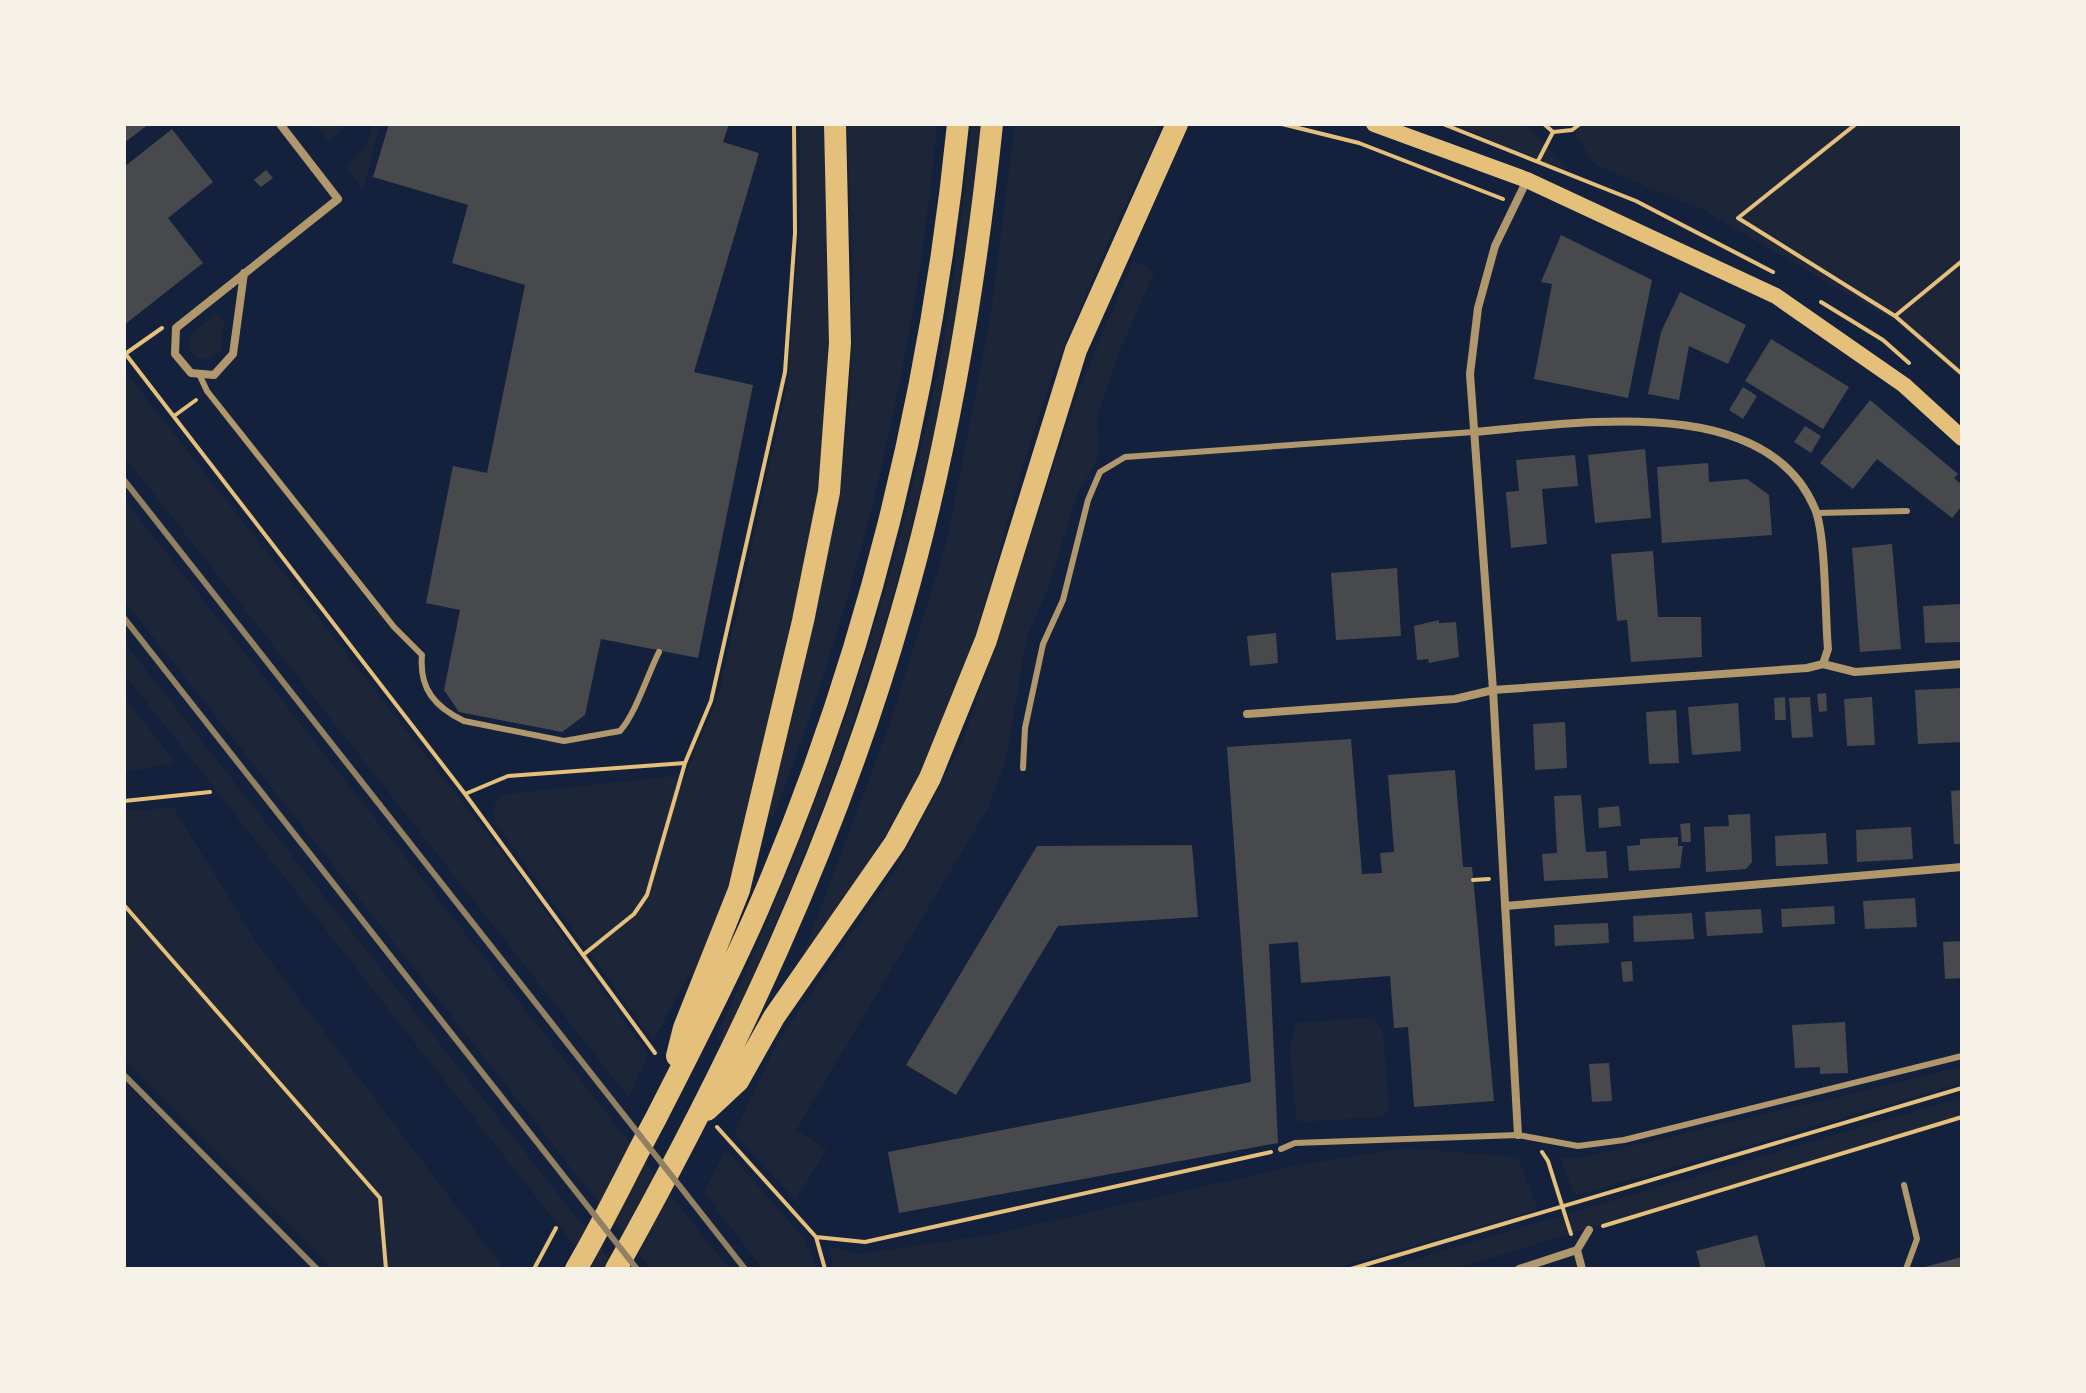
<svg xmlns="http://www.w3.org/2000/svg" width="2086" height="1393" font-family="'Nunito Sans',sans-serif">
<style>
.green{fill:#1d2539}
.building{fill:#48494c}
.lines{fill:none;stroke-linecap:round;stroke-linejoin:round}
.path{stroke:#e5c07b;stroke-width:4}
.service{stroke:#b1986c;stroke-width:6}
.minor{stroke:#b1986c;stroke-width:8}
.secondary{stroke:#e5c07b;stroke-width:16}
.trunk{stroke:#e5c07b;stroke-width:22}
.rail{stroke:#918062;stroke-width:6}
</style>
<rect width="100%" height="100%" fill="#14213d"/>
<path class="green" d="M314 124H345L343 130 328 141Z
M380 124 363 190 346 165 365 149 373 125Z
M800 124H823C827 200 834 277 832 353 828 482 795 609 766 734 747 817 729 899 693 976L688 975 654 1041 495 823 494 805 505 794 685 775 719 694 787 386 800 219Z
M847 124H937C916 359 859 596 773 817L767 815C796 685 833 554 847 422 858 322 850 223 847 124Z
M972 124H981L980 138C971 204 964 271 953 336 911 581 829 817 723 1041L717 1035C818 818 896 593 940 358 955 281 963 202 972 124Z
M1015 124H1157L1156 139C1113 231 1070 322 1038 418 1006 513 988 610 952 703 918 793 864 871 811 950L804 952 887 732 946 545 990 320Z
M1454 124H1526L1566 167V173Z
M1569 124H1962V378L1896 322 1703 210 1595 165Z
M1133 261 1155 271 1120 350 1097 417 1098 458 1077 495 1047 591 1027 636 1006 759 988 808 796 1130 827 1149 795 1200 734 1134 778 1041 897 868 963 741 1080 387Z
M215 314 224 320 221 350 209 360 196 358 188 348 191 334Z
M124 370 504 855 648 1054 629 1098 124 456Z
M124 499 729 1269H651L124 600Z
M124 642 617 1269H593L185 751 124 674Z
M124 697 176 763 124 772Z
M174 808 256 942 504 1269H333L124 1060V810Z
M1373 1017 1383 1032 1389 1110 1383 1117 1299 1122 1296 1116 1290 1048 1296 1023Z
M1962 1067V1083L1575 1196 1560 1157 1581 1158Z
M1962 1097V1117L1453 1269H1381Z
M1404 1148 1518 1157 1538 1210 1332 1269H834L829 1247 860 1254 990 1235 1299 1165Z
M726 1149 805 1240 817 1269H763L704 1193Z"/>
<path class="building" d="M124 124H149L124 143Z
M389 124H729L723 142 759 153 694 372 753 385 698 658 601 639 585 715 562 732 459 712 444 690 460 610 426 603 453 466 487 473 525 285 452 263 468 205 373 177Z
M172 129 213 182 168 218 203 263 124 325V167Z
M266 170 273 178 261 187 254 180Z
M1561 235 1652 280 1628 398 1534 379 1552 284 1541 282Z
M1680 292 1746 325 1728 364 1689 346 1679 400 1648 394 1661 332Z
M1771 339 1849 387 1823 429 1745 381Z
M1743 387 1757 396 1743 419 1729 410Z
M1870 400 1958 474 1954 478 1962 485V506L1952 518 1877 459 1853 489 1820 463Z
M1805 426 1821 436 1811 453 1794 442Z
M1645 449 1651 518 1595 523 1588 455Z
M1575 455 1578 486 1542 489 1547 544 1511 548 1506 492 1519 491 1516 460Z
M1708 463 1709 482 1747 479 1769 495 1772 535 1662 543 1657 467Z
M1892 544 1901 649 1860 652 1852 548Z
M1653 551 1658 617H1701L1702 657 1631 662 1627 620 1617 621 1611 554Z
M1397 568 1401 636 1336 640 1331 573Z
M1962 604V642L1925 643 1923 606Z
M1439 620V623L1456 622 1459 657 1429 663 1428 659 1417 660 1414 626Z
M1276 633 1278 663 1250 666 1247 636Z
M1962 688V742L1918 744 1915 690Z
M1826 693 1827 711 1819 712 1817 694Z
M1785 697 1786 720H1775L1774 698Z
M1810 697 1813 737 1792 738 1789 698Z
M1872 697 1875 745 1847 746 1844 699Z
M1738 703 1741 751 1692 755 1688 707Z
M1676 710 1679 763 1649 764 1646 712Z
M1565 722 1567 768 1535 770 1533 724Z
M1351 739 1362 874 1382 873 1380 853 1394 852 1388 775 1455 770 1463 867H1472L1494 1101 1414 1107 1408 1027 1394 1028 1390 976 1301 983 1298 942 1269 944 1278 1143 899 1213 888 1152 1251 1082 1227 747Z
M1962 790V844H1954L1951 791Z
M1581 795 1586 852 1606 851 1608 878 1544 881 1542 854 1557 853 1554 796Z
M1619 806 1621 826 1599 828 1598 808Z
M1750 814 1752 862 1746 869 1706 872 1704 827 1729 826 1728 815Z
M1690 823 1691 842H1682L1680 824Z
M1911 827 1913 859 1857 862 1856 830Z
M1826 833 1828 864 1776 866 1775 836Z
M1678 837V846H1683L1680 868 1629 871 1627 846 1640 845V839Z
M1192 845 1198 917 1058 926 956 1095 906 1065 1037 846Z
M1915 898 1917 927 1865 929 1863 901Z
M1834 906 1835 924 1782 927 1781 909Z
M1761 909 1763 933 1707 936 1705 912Z
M1692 913 1694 939 1634 942 1633 916Z
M1608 923 1609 943 1555 946 1554 925Z
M1962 941V978L1945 979 1943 942Z
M1632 961 1633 981 1623 982 1621 962Z
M1845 1022 1848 1073 1820 1074V1067L1795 1068 1792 1025Z
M1609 1063 1612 1101 1592 1102 1589 1064Z
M1757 1235 1766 1269H1701L1696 1251Z
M1962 1257V1269H1921V1268Z"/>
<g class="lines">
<path class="path" d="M1282 124 1359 143 1503 199
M1443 124 1636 201 1773 272
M1544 124 1553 132 1572 130 1580 124
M1856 124 1738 218 1895 316 1962 374
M1538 161 1553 132
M1821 302 1883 340 1909 363
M1895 316 1962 261
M124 352 465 794 655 1053
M125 354 162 328
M174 416 196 400
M465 794 508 776 685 763 711 701 785 372 795 233 794 124
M124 801 210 792
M1473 880 1489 879
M124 905 380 1198 386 1269
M583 955 634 914 647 895 685 763
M717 1127 816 1237 825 1269
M1542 1152 1548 1161 1571 1234
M1603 1226 1962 1117
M816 1237 865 1242 1271 1152
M534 1269 556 1228
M1351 1269 1962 1088"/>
<path class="service" d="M200 376 207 391 394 627 422 655C419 689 435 707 464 721L564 741 620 731C636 713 647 676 659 652
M1817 513 1907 511
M1023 768 1025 728 1043 644 1063 600 1088 500 1100 472 1125 457 1474 432
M1281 1149 1295 1143 1518 1135 1578 1146 1624 1140 1962 1056
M1904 1185 1917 1239 1906 1269"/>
<path class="minor" d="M244 273 233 354 214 375 191 373 175 354 176 328 338 199 280 124
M1474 432C1573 424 1766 390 1815 509 1826 535 1825 617 1828 649L1823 664
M1247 714 1455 699 1493 690 1807 668 1823 664 1855 672 1962 664
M1505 906 1962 867
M1518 1135 1493 690 1470 374 1478 308 1495 246 1527 180
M1577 1250 1589 1230
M1519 1269 1577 1250 1582 1269"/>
<path class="secondary" d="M1374 124 1527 180 1776 296 1904 385 1962 438"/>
<path class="trunk" d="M677 1056 684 1028 739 890 803 621 829 492 840 343 835 124
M707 1110 738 1081 774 1017 895 843 930 778 986 640 1076 350 1177 124
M576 1269C605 1220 629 1168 656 1118 691 1049 727 980 758 909 866 661 931 393 958 124
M616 1269C733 1060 837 840 902 610 948 451 975 288 992 124"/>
<path class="rail" d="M124 480 745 1269
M124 618 637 1269
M124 1075 317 1269"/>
</g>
<rect width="2086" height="1393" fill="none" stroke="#f6f1e7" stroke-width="252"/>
</svg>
